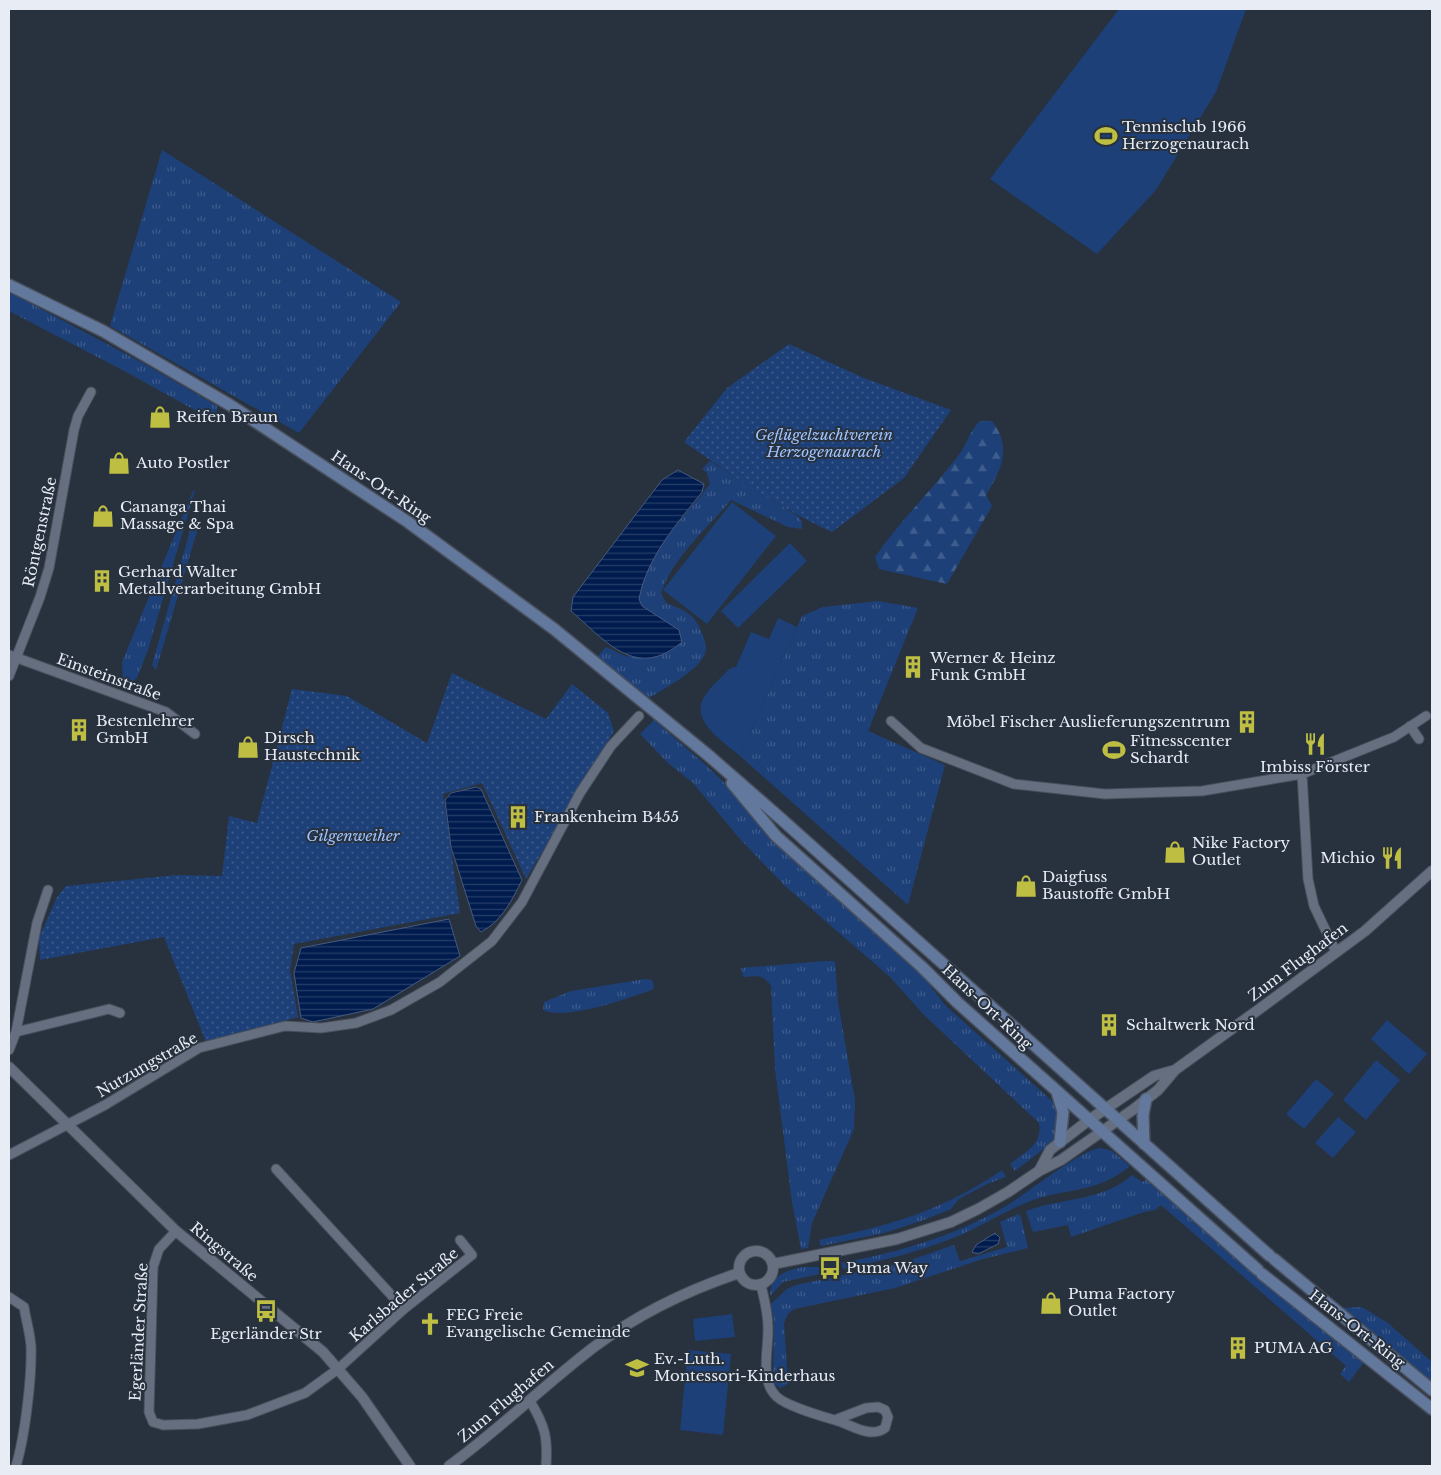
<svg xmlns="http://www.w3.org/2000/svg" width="1441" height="1475" font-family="'Libre Baskerville',serif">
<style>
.grass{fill:url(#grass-tufts)}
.forest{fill:url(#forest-firs)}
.park{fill:url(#park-dots)}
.pitch{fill:#1d4078}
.water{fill:url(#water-rules);stroke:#455a80}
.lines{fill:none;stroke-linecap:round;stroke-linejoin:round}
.minor-casing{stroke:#494f5b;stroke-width:11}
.tertiary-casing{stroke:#494f5b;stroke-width:12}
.secondary-casing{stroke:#494f5b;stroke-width:14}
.minor{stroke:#666f7f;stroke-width:9}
.tertiary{stroke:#666f7f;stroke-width:10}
.secondary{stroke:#62789d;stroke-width:11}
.labels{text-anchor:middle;stroke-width:4;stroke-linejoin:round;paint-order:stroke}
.poi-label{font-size:15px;fill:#e7ecf5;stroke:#28313e;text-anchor:start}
.park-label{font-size:15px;font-style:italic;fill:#9ec3fe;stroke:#28313e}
.street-label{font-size:15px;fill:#e7ecf5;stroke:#28313e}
</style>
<defs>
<pattern id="grass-tufts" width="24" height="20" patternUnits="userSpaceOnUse" patternTransform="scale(1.25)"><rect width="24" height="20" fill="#1d4078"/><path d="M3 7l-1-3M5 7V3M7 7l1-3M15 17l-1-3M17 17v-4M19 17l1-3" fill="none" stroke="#3e5c8c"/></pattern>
<pattern id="forest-firs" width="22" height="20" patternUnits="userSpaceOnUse" patternTransform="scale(1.25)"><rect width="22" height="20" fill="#1d4078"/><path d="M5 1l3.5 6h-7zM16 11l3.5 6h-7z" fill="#3e5c8c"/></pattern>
<pattern id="park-dots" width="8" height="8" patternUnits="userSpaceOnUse" patternTransform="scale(1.25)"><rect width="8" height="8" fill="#1d4078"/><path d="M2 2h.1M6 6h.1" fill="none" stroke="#3e5c8c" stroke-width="1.8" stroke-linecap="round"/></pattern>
<pattern id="water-rules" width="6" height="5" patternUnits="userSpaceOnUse" patternTransform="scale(1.25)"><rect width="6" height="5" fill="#001c4e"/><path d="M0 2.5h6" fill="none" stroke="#253d68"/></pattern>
</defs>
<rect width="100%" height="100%" fill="#28313e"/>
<path class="grass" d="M162 150 401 302 299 433 110 326Z
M9 292 143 363 217 406 216 422 128 373 9 311Z
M710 461 799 517 802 523V529L788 527 731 500C707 529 673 557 661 593L666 603C684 610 694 613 701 631 704 638 708 647 705 654 697 672 663 689 646 700L596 658 606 647 627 657 657 616 642 606 639 599C647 553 682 520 710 484L707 473 702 469Z
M195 490 148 650 137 678 123 689 122 662 193 491Z
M193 520 200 521 156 670 152 665Z
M878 601 918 608 868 731 945 765 908 905 740 756 802 616 823 607Z
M654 720 708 767 919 971 945 1005 1051 1100C1059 1110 1061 1129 1054 1141L1015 1171 1010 1164C1025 1152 1043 1144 1039 1123L923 1014 890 977 785 886 740 839 693 783 668 763 640 734Z
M824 961H835L838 1002 855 1100 854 1129 812 1223 808 1248 801 1249 792 1202 775 1069 771 986C764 974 756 976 743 977L741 968Z
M645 979 652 980 654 987 652 990C628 998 566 1021 543 1010L544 1002 571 991Z
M1101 1148 1112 1151 1130 1166C1095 1195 1066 1187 1028 1202 1003 1212 980 1227 956 1237 919 1252 881 1261 843 1269L841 1263C901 1252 962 1234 1014 1201 1030 1190 1086 1147 1101 1148Z
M1002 1170 1006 1177 987 1184 959 1199 951 1209 921 1221 884 1233 821 1246 819 1240C889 1226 942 1211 1002 1170Z
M1132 1175 1142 1182 1147 1179 1251 1272 1364 1362 1349 1382 1340 1374 1346 1366 1161 1205 1155 1210 1144 1212 1071 1237 1068 1225 1033 1232 1026 1211C1060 1198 1104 1201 1132 1175Z
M1018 1214 1021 1217 1028 1248 983 1259 895 1288 794 1309 788 1314 784 1323 788 1384 780 1388 773 1383 774 1322 771 1304 787 1289 796 1285 905 1262 954 1245 960 1261 1007 1247 1000 1222Z
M804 1267H819L820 1274 783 1282 770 1296C770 1275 787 1270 804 1267Z
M1362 1307 1388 1323 1432 1362V1383L1340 1308Z"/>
<path class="forest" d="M980 421H992C1012 447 1002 469 986 495L992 506 947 584 879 569 875 557C900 521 931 491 958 456 967 445 969 431 980 421Z"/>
<path class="park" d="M789 344 864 378 951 410 904 478 832 532C779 508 732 475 684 442L727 388Z
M452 673 546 719 572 684 608 713 614 731 526 879 482 783 443 794 460 913 294 944 290 970 298 1017 206 1042 164 937 40 960 39 938 57 897 66 886 177 875 222 876 229 816 257 823 292 689 347 696 427 743Z"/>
<path class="pitch" d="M1119 9H1246L1216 92 1156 190 1097 254 990 179Z
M732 502 776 536 707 624 663 590Z
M790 543 807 561 738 628 721 611Z
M778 618 797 627 740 756C725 743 689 721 704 697 710 687 722 677 730 668L736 667 751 632 769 639Z
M1387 1020 1427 1054 1409 1074 1371 1039Z
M1376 1060 1400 1080 1366 1120 1343 1100Z
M1316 1079 1334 1094 1304 1129 1286 1114Z
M1338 1117 1356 1132 1333 1158 1315 1143Z
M732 1314 735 1337 695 1341 693 1319Z
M688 1350 731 1354 723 1435 680 1430Z"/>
<path class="water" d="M678 470 704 484 702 492C676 525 647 557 639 599L642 606 679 630 682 642C636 681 606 641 571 611L573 597 662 480Z
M476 787 481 789 522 880C512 900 502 921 481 932L476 926 451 847 445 800 451 793Z
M449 919 460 956 373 1009 313 1022 301 1018 294 973 301 948Z
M995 1233 1000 1238 998 1244 978 1254 972 1252 976 1245Z"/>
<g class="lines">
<defs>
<path id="minor" d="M9 655 166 712 195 734
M9 676 40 597 49 568 74 430 78 416 91 392
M891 721 921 748 1014 784 1105 794 1202 791 1302 774 1308 879 1314 906 1336 952
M1410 726 1419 739
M1302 774 1394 737 1426 716
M16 1032 109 1009 120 1013
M9 1050 16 1032 37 923 48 890
M9 1155 105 1105 199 1048 285 1026 321 1028 356 1023 391 1010 440 982 492 941 522 902 580 793 611 746 639 716
M276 1169 404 1309
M176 1231 159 1249 153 1267 149 1412 153 1422 163 1425 198 1424 247 1415 305 1393 338 1369 404 1309 472 1255 460 1240
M761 1285C764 1299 768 1312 768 1327 769 1348 759 1381 777 1397 788 1407 825 1417 841 1422 854 1427 872 1438 885 1428L888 1417 885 1410 878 1407 866 1408 835 1420
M9 1297 24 1307C26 1320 30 1333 31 1346 32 1377 25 1436 16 1466
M530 1401C545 1426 548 1437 546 1466"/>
<path id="tertiary" d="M9 1067 176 1231 323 1352 362 1397 410 1466
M1039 1171 1050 1150 1089 1120 1154 1076 1175 1070 1258 1010 1365 931 1432 871
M739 1268a17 17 0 1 1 34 0a17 17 0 1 1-34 0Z
M773 1264 897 1239 951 1222 978 1209 1008 1192 1039 1171 1061 1160 1134 1109 1158 1090 1175 1070
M449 1466C500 1429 544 1385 594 1347 638 1314 688 1290 739 1273"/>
<path id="secondary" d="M9 285 103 331 230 405 408 522 554 629 708 755 779 817 1270 1256
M732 783 776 836 922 967 958 1003 1258 1270
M1057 1092 1063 1112 1060 1142
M1144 1144 1143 1115 1146 1099
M1274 1259 1432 1390
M1262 1274 1432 1409"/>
</defs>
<use href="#minor" class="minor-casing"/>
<use href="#tertiary" class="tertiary-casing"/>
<use href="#secondary" class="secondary-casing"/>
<use href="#minor" class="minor"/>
<use href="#tertiary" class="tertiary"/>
<use href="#secondary" class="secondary"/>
</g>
<defs>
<symbol id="stadium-bare" viewBox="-9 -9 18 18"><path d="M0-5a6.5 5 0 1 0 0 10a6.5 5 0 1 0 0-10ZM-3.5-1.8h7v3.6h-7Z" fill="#bebf42" stroke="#28313e" stroke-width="2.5" paint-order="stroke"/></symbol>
<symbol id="shop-bare" viewBox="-9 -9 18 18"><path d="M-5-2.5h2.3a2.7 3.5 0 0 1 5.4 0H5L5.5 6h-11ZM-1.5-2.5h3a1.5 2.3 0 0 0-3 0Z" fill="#bebf42" stroke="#28313e" stroke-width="2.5" paint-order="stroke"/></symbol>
<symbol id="building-bare" viewBox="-9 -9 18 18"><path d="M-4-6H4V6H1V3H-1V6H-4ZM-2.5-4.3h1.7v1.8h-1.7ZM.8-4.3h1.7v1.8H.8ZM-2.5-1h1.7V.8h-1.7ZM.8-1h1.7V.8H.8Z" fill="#bebf42" stroke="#28313e" stroke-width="2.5" paint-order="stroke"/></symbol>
<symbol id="restaurant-bare" viewBox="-9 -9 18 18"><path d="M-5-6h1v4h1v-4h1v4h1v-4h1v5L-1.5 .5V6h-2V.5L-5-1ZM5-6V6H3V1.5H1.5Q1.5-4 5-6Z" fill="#bebf42" stroke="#28313e" stroke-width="2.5" paint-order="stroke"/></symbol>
<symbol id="bus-bare" viewBox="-9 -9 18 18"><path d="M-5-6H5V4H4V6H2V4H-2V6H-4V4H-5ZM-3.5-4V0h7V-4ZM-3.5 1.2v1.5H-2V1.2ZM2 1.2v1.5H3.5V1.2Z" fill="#bebf42" stroke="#28313e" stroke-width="2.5" paint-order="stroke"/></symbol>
<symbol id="church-bare" viewBox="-9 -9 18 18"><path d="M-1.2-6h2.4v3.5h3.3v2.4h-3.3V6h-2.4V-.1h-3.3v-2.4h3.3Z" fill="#bebf42" stroke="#28313e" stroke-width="2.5" paint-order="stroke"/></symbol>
<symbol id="school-bare" viewBox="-9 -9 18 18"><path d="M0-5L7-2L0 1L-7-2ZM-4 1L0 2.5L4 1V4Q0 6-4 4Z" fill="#bebf42" stroke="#28313e" stroke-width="2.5" paint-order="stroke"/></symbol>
</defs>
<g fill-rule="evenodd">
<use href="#stadium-bare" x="1090" y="120" width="32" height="32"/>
<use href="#shop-bare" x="144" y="401" width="32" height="32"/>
<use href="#shop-bare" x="103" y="447" width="32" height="32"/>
<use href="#shop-bare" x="87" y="500" width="32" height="32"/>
<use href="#building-bare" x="86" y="565" width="32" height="32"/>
<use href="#building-bare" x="897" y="651" width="32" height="32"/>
<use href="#building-bare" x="1231" y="706" width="32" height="32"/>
<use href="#building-bare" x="63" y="714" width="32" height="32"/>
<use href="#restaurant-bare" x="1299" y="728" width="32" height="32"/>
<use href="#shop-bare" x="232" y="731" width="32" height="32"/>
<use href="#stadium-bare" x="1098" y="734" width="32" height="32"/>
<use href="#building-bare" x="502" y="801" width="32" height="32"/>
<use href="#shop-bare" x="1159" y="836" width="32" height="32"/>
<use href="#restaurant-bare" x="1376" y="842" width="32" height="32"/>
<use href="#shop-bare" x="1010" y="870" width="32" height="32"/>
<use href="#building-bare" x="1093" y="1009" width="32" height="32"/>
<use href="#bus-bare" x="814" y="1252" width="32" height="32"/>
<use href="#shop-bare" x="1035" y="1287" width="32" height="32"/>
<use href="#bus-bare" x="250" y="1295" width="32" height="32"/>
<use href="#church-bare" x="414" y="1308" width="32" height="32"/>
<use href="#building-bare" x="1222" y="1332" width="32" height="32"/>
<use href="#school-bare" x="621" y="1352" width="32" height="32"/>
</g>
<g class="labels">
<g class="poi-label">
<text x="1122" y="132">Tennisclub 1966<tspan x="1122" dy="17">Herzogenaurach</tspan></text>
<text x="176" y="422">Reifen Braun</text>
<text x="136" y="468">Auto Postler</text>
<text x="120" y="512">Cananga Thai<tspan x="120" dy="17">Massage &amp; Spa</tspan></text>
<text x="118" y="577">Gerhard Walter<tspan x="118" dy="17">Metallverarbeitung GmbH</tspan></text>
<text x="930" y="663">Werner &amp; Heinz<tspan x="930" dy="17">Funk GmbH</tspan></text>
<text x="96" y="726">Bestenlehrer<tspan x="96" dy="17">GmbH</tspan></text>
<text x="1230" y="727" text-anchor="end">Möbel Fischer Auslieferungszentrum</text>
<text x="264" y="743">Dirsch<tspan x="264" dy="17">Haustechnik</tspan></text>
<text x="1130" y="746">Fitnesscenter<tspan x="1130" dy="17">Schardt</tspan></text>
<text x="1315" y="772" text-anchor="middle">Imbiss Förster</text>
<text x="534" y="822">Frankenheim B455</text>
<text x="1192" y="848">Nike Factory<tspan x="1192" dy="17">Outlet</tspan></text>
<text x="1375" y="863" text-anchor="end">Michio</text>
<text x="1042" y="882">Daigfuss<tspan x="1042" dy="17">Baustoffe GmbH</tspan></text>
<text x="1126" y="1030">Schaltwerk Nord</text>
<text x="846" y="1273">Puma Way</text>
<text x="1068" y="1299">Puma Factory<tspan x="1068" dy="17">Outlet</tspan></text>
<text x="446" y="1320">FEG Freie<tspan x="446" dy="17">Evangelische Gemeinde</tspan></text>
<text x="266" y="1339" text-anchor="middle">Egerländer Str</text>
<text x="1254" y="1353">PUMA AG</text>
<text x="654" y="1364">Ev.-Luth.<tspan x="654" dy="17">Montessori-Kinderhaus</tspan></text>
</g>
<g class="park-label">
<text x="824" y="440">Geflügelzuchtverein<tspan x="824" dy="17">Herzogenaurach</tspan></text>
<text x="353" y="841">Gilgenweiher</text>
</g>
<g class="street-label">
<text transform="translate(381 487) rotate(34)" y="5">Hans-Ort-Ring</text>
<text transform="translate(40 532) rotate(-78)" y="5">Röntgenstraße</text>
<text transform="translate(109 677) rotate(20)" y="5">Einsteinstraße</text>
<text transform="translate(1298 962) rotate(-37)" y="5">Zum Flughafen</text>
<text transform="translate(987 1007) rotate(43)" y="5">Hans-Ort-Ring</text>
<text transform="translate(147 1065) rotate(-30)" y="5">Nutzungstraße</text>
<text transform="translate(224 1252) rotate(40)" y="5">Ringstraße</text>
<text transform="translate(404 1295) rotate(-40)" y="5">Karlsbader Straße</text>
<text transform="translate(1357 1329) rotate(38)" y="5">Hans-Ort-Ring</text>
<text transform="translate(139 1332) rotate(-87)" y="5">Egerländer Straße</text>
<text transform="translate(506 1401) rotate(-40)" y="5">Zum Flughafen</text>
</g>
</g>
<rect width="1441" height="1475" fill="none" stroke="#e7ecf5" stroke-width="20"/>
</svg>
